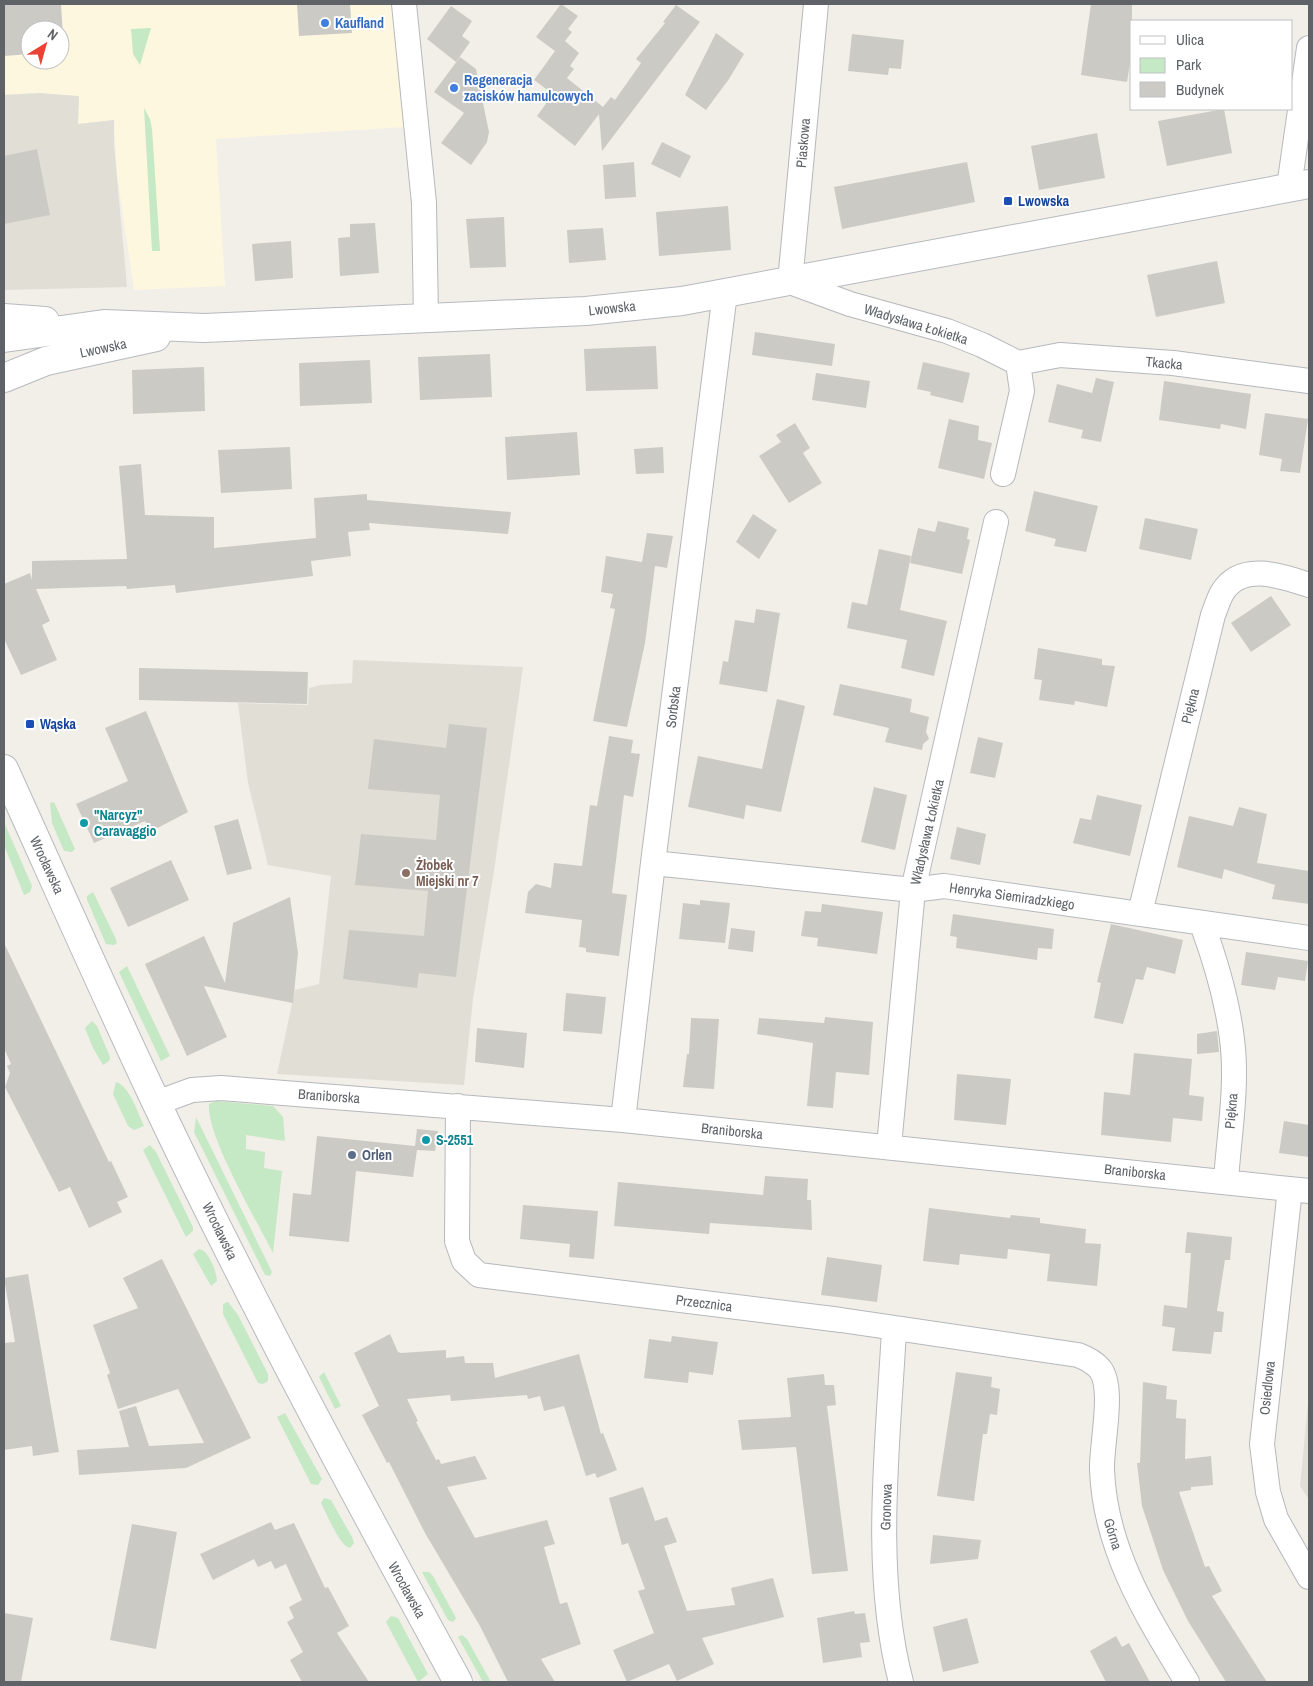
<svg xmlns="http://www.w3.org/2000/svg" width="1313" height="1686" font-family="'Archivo Narrow',sans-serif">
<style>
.commercial{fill:#fef7e0;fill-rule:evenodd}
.education{fill:#e1ded6}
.green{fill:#c5e8c5}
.building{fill:#cccac5}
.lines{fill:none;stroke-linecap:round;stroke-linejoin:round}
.street-casing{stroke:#b5b8bc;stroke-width:26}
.secondary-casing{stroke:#b6babf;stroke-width:30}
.street{stroke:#fff;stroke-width:24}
.secondary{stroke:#fff;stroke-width:28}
.shop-dot{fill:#3f7fe0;stroke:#fff;stroke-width:2}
.transit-dot{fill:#1a4fb4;stroke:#fff;stroke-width:2}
.culture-dot{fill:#0f9aa8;stroke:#fff;stroke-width:2}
.education-dot{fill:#8d6e63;stroke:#fff;stroke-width:2}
.service-dot{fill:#5c6f8a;stroke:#fff;stroke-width:2}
.labels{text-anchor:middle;stroke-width:4;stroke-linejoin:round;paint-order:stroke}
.shop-label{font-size:14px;font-weight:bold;fill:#366cbe;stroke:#fff;text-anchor:start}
.street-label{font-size:14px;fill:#5f6368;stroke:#fff}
.transit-label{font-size:14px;font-weight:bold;fill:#164399;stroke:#fff;text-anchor:start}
.culture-label{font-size:14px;font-weight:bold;fill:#0d838f;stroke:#fff;text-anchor:start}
.education-label{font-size:14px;font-weight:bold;fill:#785e54;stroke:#fff;text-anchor:start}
.service-label{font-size:14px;font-weight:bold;fill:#4e5e75;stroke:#fff;text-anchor:start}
</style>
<rect width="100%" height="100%" fill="#f1efe8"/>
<path class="commercial" d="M4 4H394L406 127 216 139 225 286 134 290 117 174 114 120 78 124 79 97 39 93 4 95ZM30 30H60V60H30Z"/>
<path class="education" d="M39 93 79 96 78 124 114 120V145L127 287 4 290V95Z
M353 660 523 667 494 871 473 999 464 1085 277 1074 295 990 319 984 331 876 268 865 248 783 238 703 308 705 309 688 320 685 352 683Z
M1309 1393V1500L1300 1486Z"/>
<path class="green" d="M151 28 140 65 133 54 131 29Z
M144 108 150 119 152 129 160 251H152Z
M54 802 75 849 72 852 64 851 52 823 50 803Z
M4 822 32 886 30 892 24 895 4 845Z
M93 892 115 937 117 943 114 945 106 944 87 900V896Z
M127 966 170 1056 161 1061 119 972Z
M92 1021 97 1026 110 1057 109 1061 103 1065 93 1048 85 1028Z
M116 1082C130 1086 138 1114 144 1126L134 1130 128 1126 113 1094Z
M216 1101 273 1106 283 1117 285 1141 246 1135V1149L265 1152 264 1168 282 1171 273 1253C257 1221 206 1135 209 1104Z
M196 1117 272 1272 270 1276 265 1275 194 1132Z
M150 1145 156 1152 193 1227V1231L186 1237 143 1150Z
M199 1249C209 1250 216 1271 217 1281L211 1286 193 1254Z
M228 1302 238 1315 268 1374V1381L263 1384 258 1383 223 1314V1304Z
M324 1372 341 1406 335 1409 319 1377Z
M285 1413 322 1479 318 1485 311 1484 277 1417Z
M324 1498 331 1500 352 1537 354 1543 350 1548C340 1547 326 1512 321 1503Z
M422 1572H429L433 1576 456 1618 453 1622 448 1620Z
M391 1616 398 1618 428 1674 418 1682 386 1622Z
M462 1635 467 1639 491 1682H483L458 1637Z"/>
<path class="building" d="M4 4H61L64 52 60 53V30H30V54L4 56Z
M297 4H350L352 33 299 36Z
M561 4 578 16 568 29 572 32 565 41 579 53 570 66 574 69 567 78 603 107 611 97 615 100 641 63 636 59 665 23 663 22 676 5 700 22 602 151 599 114 575 146 537 116 553 94 534 80 555 51 536 37Z
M1091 4H1132V50L1127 82 1081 75Z
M451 6 472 21 462 36 470 42 456 62 427 39Z
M716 33 744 54 729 79 706 110 685 95Z
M852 34 904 40 901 69 889 68 888 75 848 71Z
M460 57 476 69 489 132 487 142 471 165 441 143 464 113 434 92Z
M1224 109 1232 153 1167 166 1158 121Z
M1097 133 1105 178 1039 190 1031 146Z
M662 142 691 156 680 178 651 164Z
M37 149 50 215 4 224V156Z
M634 162 636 197 605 199 603 165Z
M967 162 975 202 842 229 834 187Z
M728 206 731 250 659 256 656 212Z
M504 217 506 267 470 268 466 219Z
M375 223 379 273 340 276 338 238 350 237V224Z
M603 228 606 260 569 263 567 230Z
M291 241 293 278 255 281 252 244Z
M1217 261 1225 303 1156 317 1147 275Z
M755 332 835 344 832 366 752 355Z
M656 346 658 389 586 391 584 349Z
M490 354 492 397 420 400 418 357Z
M370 360 372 403 300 406 299 363Z
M923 362 970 373 963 403 930 395 931 392 917 389Z
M204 367 205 411 133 414 132 370Z
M816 373 870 381 866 408 812 400Z
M1096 378 1114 382 1101 442 1081 438 1083 430 1048 422 1057 384 1092 393Z
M1164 381 1251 394 1246 429 1221 424 1220 429 1159 420Z
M1265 413 1308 419 1300 473 1280 471 1282 459 1259 455Z
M949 419 979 426 978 440 992 443 984 479 938 468Z
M795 423 810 448 803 453 822 483 789 503 759 456 781 442 776 435Z
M577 432 580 475 507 480 505 437Z
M290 447 292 489 221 493 218 450Z
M663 447 664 473 636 474 634 449Z
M141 464 145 515 214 517V548L316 538 314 498 367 494V500L511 512 508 534 369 523 370 530 348 532 351 556 311 561 313 576 176 593 175 585 127 589 126 586 36 589 50 621 42 625 57 660 21 675 4 639V584L30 573 32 580V561L127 559 119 466Z
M1034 491 1098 506 1086 552 1054 546 1056 539 1025 531Z
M753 514 777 530 759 559 736 542Z
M1145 518 1198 529 1191 560 1139 549Z
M938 521 969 528 967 539 970 540 962 574 910 563 918 528 935 532Z
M647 533 673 536 667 568 655 566 645 643 627 727 593 721 615 609 610 608 613 594 601 592 606 556 642 562Z
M879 549 911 556 900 610 947 621 934 676 901 668 907 640 847 628 852 602 867 605Z
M1271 596 1291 625 1251 652 1231 623Z
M756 609 780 613 767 692 719 684 723 661 728 662 735 620 754 623Z
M1038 648 1102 659V665L1115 666 1107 707 1075 701 1074 705 1039 700 1042 680 1034 679Z
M139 668 308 672 307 704 139 700Z
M840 684 912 699 910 712 929 717 926 732 929 739 923 744 922 750 885 742 889 728 833 715Z
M777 699 805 706 781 812 746 805 744 819 688 807 698 756 762 769Z
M146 711 188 812 150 832 145 821 94 843 76 804 128 781 105 728Z
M449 724 487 728 456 977 419 973 417 988 343 979 349 930 424 936 428 891 355 885 361 834 436 840 440 795 368 789 374 739 446 748Z
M609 736 633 740 631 753 640 754 633 797 624 795 612 893 627 895 619 956 586 952V948L579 947 582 920 525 913 528 892 536 884 551 888 554 863 582 866 590 805 597 806Z
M978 737 1003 743 995 778 970 773Z
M874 787 907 795 895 850 861 842Z
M1097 795 1142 805 1130 856 1073 843 1080 818 1091 820Z
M1239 807 1267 814 1257 863 1309 871V904L1272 899 1275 885 1224 869 1222 879 1177 867 1189 816 1233 826Z
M238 819 252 869 227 875 214 826Z
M957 827 986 834 980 865 950 859Z
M171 860 189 900 128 927 110 888Z
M290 897 298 953 293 1003 204 986 227 1037 187 1056 145 964 204 936 225 983 233 923Z
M700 900 730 903 725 943 679 939 683 903 700 905Z
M822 904 883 912 877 954 817 946 818 938 801 936 805 911 821 912Z
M953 914 1054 929 1052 949 1038 948 1037 960 956 948 957 937 950 936Z
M1111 924 1183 940 1175 974 1147 967 1143 980 1136 979 1123 1024 1094 1018 1101 983 1097 982Z
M731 928 755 931 753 952 728 949Z
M4 943 109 1162 111 1161 128 1197 117 1202 122 1212 89 1228 70 1187 59 1192 5 1087 10 1073 7 1066 11 1064 4 1048Z
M1246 952 1308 961 1305 981 1278 977 1275 990 1241 985Z
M566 993 606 997 602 1034 563 1031Z
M825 1017 873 1022 869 1075 836 1072 833 1108 807 1106 813 1043 757 1034 759 1018 824 1023Z
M691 1018 719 1019 714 1089 683 1087 687 1054H689Z
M477 1028 527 1033 524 1068 475 1062Z
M1217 1031 1219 1052 1197 1054V1034Z
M1134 1053 1192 1059 1189 1095 1204 1097 1202 1121 1173 1118 1171 1142 1101 1135 1104 1092 1130 1095Z
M957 1074 1011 1079 1006 1125 954 1120Z
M1284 1121 1309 1125V1157L1279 1153Z
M417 1129 438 1131 435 1151 417 1150 413 1177 356 1171 349 1242 289 1236 293 1193 311 1195 317 1136 415 1146Z
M765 1176 808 1179 807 1200H811L812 1230 710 1223 709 1234 614 1226 618 1182 763 1195Z
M523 1205 598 1211 594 1259 569 1257 570 1244 520 1239Z
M929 1208 1010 1218 1011 1215 1040 1218V1223L1086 1229 1085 1243 1101 1244 1097 1286 1047 1281 1050 1254 1008 1249 1007 1259 960 1254 959 1265 923 1261Z
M1187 1232 1232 1237 1230 1260H1225L1217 1311 1224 1312 1222 1332H1214L1211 1354 1172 1351 1175 1328 1162 1326 1164 1305 1187 1308 1191 1253H1185Z
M827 1257 882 1265 877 1302 821 1295Z
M162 1259 251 1438 186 1468 79 1475 77 1450 129 1447 119 1411 136 1406 149 1446 204 1443 178 1389 118 1409 107 1375 110 1373 93 1325 138 1308 123 1278Z
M28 1274 59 1452 33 1456 32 1446 4 1450V1343L15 1342 4 1278Z
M390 1334 398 1352 401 1353 446 1350V1358L464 1356 465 1363H493L495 1378 579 1354 601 1434 603 1433 617 1470 597 1478 595 1473 586 1476 564 1406 544 1411 540 1396 528 1399 527 1395 451 1401 450 1395 407 1399 418 1421 416 1422 436 1460 439 1459 441 1464 475 1456 487 1479 447 1487 475 1538 547 1520 555 1544 544 1547 560 1604 567 1602 581 1644 541 1659 555 1682H508L480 1626 425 1533 389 1462 387 1463 362 1415 379 1406 354 1353Z
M672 1336 718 1342 713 1375 689 1372 688 1383 644 1378 649 1339 671 1342Z
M956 1372 992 1377 991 1387 1000 1389 997 1415 990 1414 987 1434H983L974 1501 937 1496Z
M824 1374 825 1385H834L836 1405 827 1406 848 1571 812 1574 796 1447 742 1450 738 1420 791 1417 787 1378Z
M1143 1382 1167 1386 1166 1399 1177 1400 1176 1418 1186 1419 1185 1459 1211 1456 1213 1485 1191 1487V1490L1179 1492 1205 1567 1209 1566 1222 1591 1212 1596 1267 1682H1226L1188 1621 1163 1570 1142 1506 1137 1463H1140Z
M643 1487 655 1521 667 1517 677 1542 664 1546 687 1611 735 1605 731 1588 773 1578 784 1617 702 1638 714 1664 677 1681 669 1664 627 1682 613 1650 654 1633 638 1591 645 1589 628 1543 622 1545 609 1498Z
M271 1522 275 1530 294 1523 325 1588 328 1587 349 1626 337 1633 369 1682H302L290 1660 303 1652 287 1622 294 1618 289 1607 302 1600 286 1564 275 1569 271 1561 258 1567 254 1559 213 1580 200 1554Z
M132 1524 177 1532 156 1649 110 1640Z
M933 1535 981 1540 978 1559 930 1564Z
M854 1611 855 1614 865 1613 870 1642 860 1643 862 1657 823 1663 817 1618Z
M4 1613 33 1618 21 1682H4Z
M967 1618 979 1663 943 1672 933 1627Z
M1116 1636 1122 1647 1129 1643 1150 1682H1106L1090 1651Z"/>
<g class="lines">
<defs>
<path id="street" d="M404 4 424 203 426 318
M816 4 790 282 850 304 947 331 982 345 1018 363
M1289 187 1309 48
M1018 363 1060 355 1173 363 1309 381
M1003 474 1022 391 1018 363
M653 863 913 890 944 886 1309 938
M1140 913 1213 615C1216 608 1218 600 1222 593 1241 561 1282 576 1309 585
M1202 924C1216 962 1227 999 1232 1039 1238 1086 1229 1134 1226 1181
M156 1103 192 1090 221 1088 623 1120 1309 1191
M458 1106 457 1241 464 1261 479 1275 841 1320 1078 1355C1086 1358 1094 1362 1100 1369 1115 1388 1101 1445 1102 1470 1105 1550 1147 1616 1187 1682
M623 1120 653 863 725 293
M889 1146 913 890 996 522
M1290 1189 1262 1444 1268 1492 1276 1519 1309 1577
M894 1330C888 1443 872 1572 901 1682"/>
<path id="secondary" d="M4 318 45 321
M4 338 104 324 204 328 586 311 682 301 1309 184
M4 378 46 361 156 337
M4 769C54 879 103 990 155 1100 249 1298 353 1490 458 1682"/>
</defs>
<use href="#street" class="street-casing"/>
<use href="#secondary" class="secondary-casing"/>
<use href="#street" class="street"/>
<use href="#secondary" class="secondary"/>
</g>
<g class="shop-dot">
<circle cx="325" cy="23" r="5"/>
<circle cx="454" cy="88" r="5"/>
</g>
<g class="transit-dot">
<rect x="1003" y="196" width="10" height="10" rx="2.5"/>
<rect x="25" y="719" width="10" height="10" rx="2.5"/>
</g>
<g class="culture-dot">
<circle cx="84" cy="823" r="5"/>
<circle cx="426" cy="1140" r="5"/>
</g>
<circle class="education-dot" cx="406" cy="873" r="5"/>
<circle class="service-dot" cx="352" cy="1155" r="5"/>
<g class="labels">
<g class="shop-label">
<text x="335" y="28">Kaufland</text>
<text x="464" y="85">Regeneracja<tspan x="464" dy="16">zacisków hamulcowych</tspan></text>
</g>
<g class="street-label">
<text transform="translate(803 143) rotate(-85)" y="5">Piaskowa</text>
<text transform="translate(612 308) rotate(-6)" y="5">Lwowska</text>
<text transform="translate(916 324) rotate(17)" y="5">Władysława Łokietka</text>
<text transform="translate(103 348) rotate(-12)" y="5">Lwowska</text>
<text transform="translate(1164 363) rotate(5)" y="5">Tkacka</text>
<text transform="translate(1190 706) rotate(-76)" y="5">Piękna</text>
<text transform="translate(673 707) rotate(-83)" y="5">Sorbska</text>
<text transform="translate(927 832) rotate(-77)" y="5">Władysława Łokietka</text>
<text transform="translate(47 865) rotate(65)" y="5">Wrocławska</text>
<text transform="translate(1012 896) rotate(8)" y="5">Henryka Siemiradzkiego</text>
<text transform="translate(329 1096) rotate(4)" y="5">Braniborska</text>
<text transform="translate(1231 1111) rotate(-85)" y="5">Piękna</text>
<text transform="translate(732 1131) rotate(6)" y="5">Braniborska</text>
<text transform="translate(1135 1172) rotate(6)" y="5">Braniborska</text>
<text transform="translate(220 1231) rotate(64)" y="5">Wrocławska</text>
<text transform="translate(704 1303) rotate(7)" y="5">Przecznica</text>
<text transform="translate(1267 1388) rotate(-84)" y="5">Osiedlowa</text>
<text transform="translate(886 1507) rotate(-88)" y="5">Gronowa</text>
<text transform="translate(1113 1534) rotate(73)" y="5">Górna</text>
<text transform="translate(407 1590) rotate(61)" y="5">Wrocławska</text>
</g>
<g class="transit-label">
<text x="1018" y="206">Lwowska</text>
<text x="40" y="729">Wąska</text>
</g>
<g class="culture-label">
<text x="94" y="820">"Narcyz"<tspan x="94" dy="16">Caravaggio</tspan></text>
<text x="436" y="1145">S-2551</text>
</g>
<g class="education-label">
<text x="416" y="870">Żłobek<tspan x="416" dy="16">Miejski nr 7</tspan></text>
</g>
<g class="service-label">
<text x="362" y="1160">Orlen</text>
</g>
</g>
<rect width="1313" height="1686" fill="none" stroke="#5f6368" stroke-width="10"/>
<rect x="1130" y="20" width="162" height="90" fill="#ffffff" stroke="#bfc1c3"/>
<rect x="1140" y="36" width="25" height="8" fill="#ffffff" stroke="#bfc1c3"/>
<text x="1176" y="45" font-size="15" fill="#5f6368">Ulica</text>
<rect x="1140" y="58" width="25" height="15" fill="#c5e8c5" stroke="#bfc1c3"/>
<text x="1176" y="70" font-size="15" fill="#5f6368">Park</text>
<rect x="1140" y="82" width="25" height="15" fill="#cccac5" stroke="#bfc1c3"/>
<text x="1176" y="95" font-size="15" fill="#5f6368">Budynek</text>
<g transform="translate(45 45) rotate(37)"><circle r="24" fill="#ffffff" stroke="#bfc1c3"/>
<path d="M0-4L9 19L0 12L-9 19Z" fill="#ea4335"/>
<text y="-8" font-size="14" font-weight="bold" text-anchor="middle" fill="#5f6368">N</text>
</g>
</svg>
